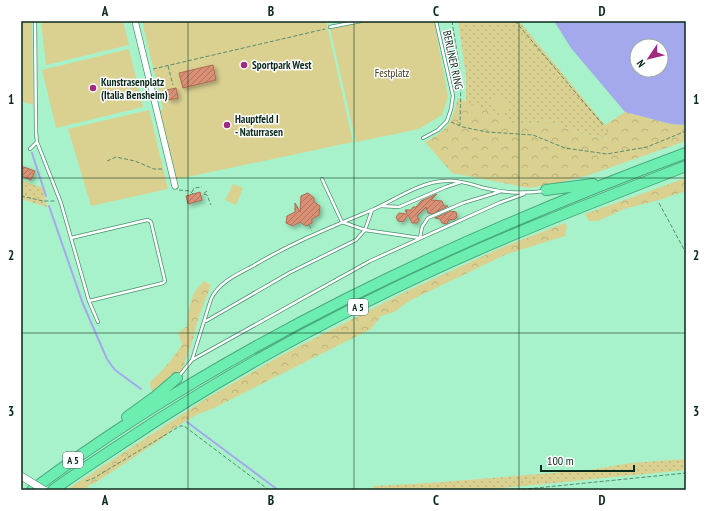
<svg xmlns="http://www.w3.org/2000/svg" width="707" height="511" font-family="'PT Sans Narrow',sans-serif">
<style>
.grass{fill:url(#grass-dots)}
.forest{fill:url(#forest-crowns)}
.park{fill:#dad191}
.water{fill:#a4a8ed;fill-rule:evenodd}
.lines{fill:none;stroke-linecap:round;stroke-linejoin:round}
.stream{stroke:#a4a8ed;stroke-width:2}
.building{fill:url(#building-hatch);stroke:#ad6b53;filter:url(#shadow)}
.lane-casing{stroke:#4a9370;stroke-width:4}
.street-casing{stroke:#4a9370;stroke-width:7}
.highway-casing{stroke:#4aa97d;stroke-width:12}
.path{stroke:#578c71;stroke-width:1;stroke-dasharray:4 2;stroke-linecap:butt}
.lane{stroke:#fff;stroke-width:2.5}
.street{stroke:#fff;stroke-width:5.5}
.highway{stroke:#6ceeb1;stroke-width:10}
.secondary-bridge-casing{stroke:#4a9370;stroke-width:8;stroke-linecap:butt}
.secondary-bridge{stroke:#fff;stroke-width:7}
.grid{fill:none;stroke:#0a2a1c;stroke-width:1;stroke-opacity:0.55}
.poi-dot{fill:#a22b82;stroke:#fff;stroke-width:1.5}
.labels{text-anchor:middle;stroke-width:3;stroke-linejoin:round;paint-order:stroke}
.shield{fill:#fff;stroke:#546a60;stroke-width:1}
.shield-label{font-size:10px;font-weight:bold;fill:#0a2a1c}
.street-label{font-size:11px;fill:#0a2a1c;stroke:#fff}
.poi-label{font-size:11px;font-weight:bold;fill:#0a2a1c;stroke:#fff;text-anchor:start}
.park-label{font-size:11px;fill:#3f3a19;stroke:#fff}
.neatline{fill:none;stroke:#0a2a1c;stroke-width:1.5}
.grid-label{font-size:13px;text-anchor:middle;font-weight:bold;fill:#0a2a1c}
</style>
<defs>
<pattern id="grass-dots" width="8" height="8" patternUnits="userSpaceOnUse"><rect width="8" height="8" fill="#dad191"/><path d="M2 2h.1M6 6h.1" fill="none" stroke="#bab47c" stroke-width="1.8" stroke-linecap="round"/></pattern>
<pattern id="forest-crowns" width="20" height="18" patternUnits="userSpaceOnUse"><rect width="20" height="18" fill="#dad191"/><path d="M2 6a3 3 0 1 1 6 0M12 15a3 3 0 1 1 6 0" fill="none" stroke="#bab47c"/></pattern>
<pattern id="building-hatch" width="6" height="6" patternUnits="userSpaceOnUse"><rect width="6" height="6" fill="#da9075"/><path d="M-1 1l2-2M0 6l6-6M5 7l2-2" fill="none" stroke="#af765f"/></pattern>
<filter id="shadow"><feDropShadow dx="2.5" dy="2.5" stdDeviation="2" flood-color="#0004"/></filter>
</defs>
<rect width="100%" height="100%" fill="#a7f2ca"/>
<path class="grass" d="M458 21H519L605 125 609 139 580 134 548 120 524 126 466 102V76Z
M21 180 43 188 47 207 21 199Z
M686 459V470L483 490H373L374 486 429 483 589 470 631 463Z"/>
<path class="forest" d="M458 98 524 126 548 120 580 134 608 139 605 125 625 112 671 124 686 125V141L589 175 554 184 529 188 452 173 425 142C449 129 451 124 458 98Z
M686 178V191L659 200 624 209 598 221H589L585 214Z
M565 223 567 227 565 236 507 254 411 300 394 312 381 316 371 329 214 408 196 415 173 429 163 438 118 468 93 484 87 486 91 490H66L207 398 282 355 405 292 503 247Z
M204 281 211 285 199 316 191 345 182 370 170 384 154 394 151 390 150 382C163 371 173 359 182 344L178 333 187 326C189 307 190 294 204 281Z"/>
<path class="park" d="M46 21H123L129 45 46 65 41 22Z
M142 21H326L353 142 173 180 158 111 163 109Z
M369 21H434L448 97 442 115 419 129 356 142 330 29Z
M32 22 33 105 21 101V23Z
M129 49 143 107 56 128 42 70Z
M495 95 510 106 504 114 489 103Z
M149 110 168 189 91 206 68 129Z
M233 184 243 188 236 205 225 200Z"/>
<path class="water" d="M554 21H686V125L671 124 625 112 571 48ZM637 46H661V70H637Z"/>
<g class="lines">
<path class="stream" d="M32 153 46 196
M49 206 83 304 107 359 115 370 141 389
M187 422 278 490"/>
</g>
<path class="building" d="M213 65 216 80 183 88 179 73Z
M176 88 178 98 169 100 167 90Z
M21 166 35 171 31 180 21 176Z
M200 192 202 200 188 204 186 196Z
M308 193 314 198V202L320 206 319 215 312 219V223L306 226 300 222 293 226 286 223 287 216 295 212V203L300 212 301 196Z
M437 194 431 200 442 201 444 206H448L432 214 428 213 426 207 417 216 419 220 417 223H412L408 215 403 222 398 221 396 217 399 213 407 214 405 210H411L413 207H416L421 201Z
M451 211 456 212 457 217 454 220 449 219 447 224 442 223 440 219 435 218Z"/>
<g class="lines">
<defs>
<path id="lane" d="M330 27 361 21
M423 138 438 130 447 121 451 109 453 96 436 21
M37 142 61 203 89 301 98 322
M30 149 37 142 36 132 35 21
M322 179 342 222 365 230 420 238 422 227 428 218 463 203 499 192
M381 206 399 207 446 187 461 182
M71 238 143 221 148 220 151 222 165 281 163 283 89 301
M206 321 289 273 356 240 365 230 372 210
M192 360 370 261 499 203 524 194
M179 376 192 360 211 299C219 282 238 274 253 266 291 243 331 227 372 210 395 200 419 182 445 181 459 180 470 184 484 188 504 193 523 194 544 191"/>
<path id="street" d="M135 21 175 186"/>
<path id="highway" d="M546 190 593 184
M127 417 156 396 177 378
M32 490C228 344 457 238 686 153
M53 490C76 473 100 458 124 442 254 355 394 283 539 224 588 204 637 185 686 166"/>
</defs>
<use href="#lane" class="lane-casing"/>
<use href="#street" class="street-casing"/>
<use href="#highway" class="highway-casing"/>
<path class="path" d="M452 21 461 77 460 125
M515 21 603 125
M168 66 173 85
M153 69 325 29
M451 122 463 127 487 132 533 135 565 148 607 154 647 147 686 131
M107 161 116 157 135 161 154 169H164
M179 190 190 191 193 194
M207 191 203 194 207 195 211 205
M192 192 194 188 202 187
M21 196 43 201H55
M659 203 686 253
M309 225 312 231
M86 481 94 478 180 426H184L269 490
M516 490 686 473"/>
<use href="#lane" class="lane"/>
<use href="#street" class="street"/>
<use href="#highway" class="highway"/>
<defs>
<path id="secondary-bridge" d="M21 476 44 490"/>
</defs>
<use href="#secondary-bridge" class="secondary-bridge-casing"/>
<use href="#secondary-bridge" class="secondary-bridge"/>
</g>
<path class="grid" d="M188 21V490M354 21V490M519 21V490M21 178H686M21 333H686"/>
<g class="poi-dot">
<circle cx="244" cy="65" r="4"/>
<circle cx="93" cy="88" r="4"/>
<circle cx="227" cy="125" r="4"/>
</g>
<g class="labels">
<g class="shield">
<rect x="348" y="299" width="20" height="16" rx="3"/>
<rect x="63" y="452" width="20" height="16" rx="3"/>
</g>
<g class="shield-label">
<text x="358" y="311">A 5</text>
<text x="73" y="464">A 5</text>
</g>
<g class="street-label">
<text transform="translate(453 60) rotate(78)" y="4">BERLINER RING</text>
</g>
<g class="poi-label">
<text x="252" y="69">Sportpark West</text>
<text x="101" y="86">Kunstrasenplatz<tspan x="101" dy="13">(Italia Bensheim)</tspan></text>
<text x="235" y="123">Hauptfeld I<tspan x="235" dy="13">- Naturrasen</tspan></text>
</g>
<g class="park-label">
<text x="392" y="77">Festplatz</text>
</g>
</g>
<rect width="707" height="511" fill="none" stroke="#ffffff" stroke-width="44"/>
<g transform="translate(649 58) rotate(235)"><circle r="19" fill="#ffffff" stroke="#9daaa4"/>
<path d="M0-3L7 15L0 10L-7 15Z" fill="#a22b82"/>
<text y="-6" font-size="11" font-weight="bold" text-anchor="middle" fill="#0a2a1c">N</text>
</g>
<path d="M541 465v6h93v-6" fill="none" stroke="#0a2a1c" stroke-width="2"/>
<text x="547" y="465" font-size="12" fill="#0a2a1c" stroke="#ffffff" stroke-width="3" paint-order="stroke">100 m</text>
<rect x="22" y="22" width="663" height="467" class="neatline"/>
<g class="grid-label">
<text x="105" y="16">A</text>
<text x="271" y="16">B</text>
<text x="436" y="16">C</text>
<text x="602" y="16">D</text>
<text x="11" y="104">1</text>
<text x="696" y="104">1</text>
<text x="11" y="260">2</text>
<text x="696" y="260">2</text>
<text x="11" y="416">3</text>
<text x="696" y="416">3</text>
<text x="105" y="505">A</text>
<text x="271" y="505">B</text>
<text x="436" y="505">C</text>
<text x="602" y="505">D</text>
</g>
</svg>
